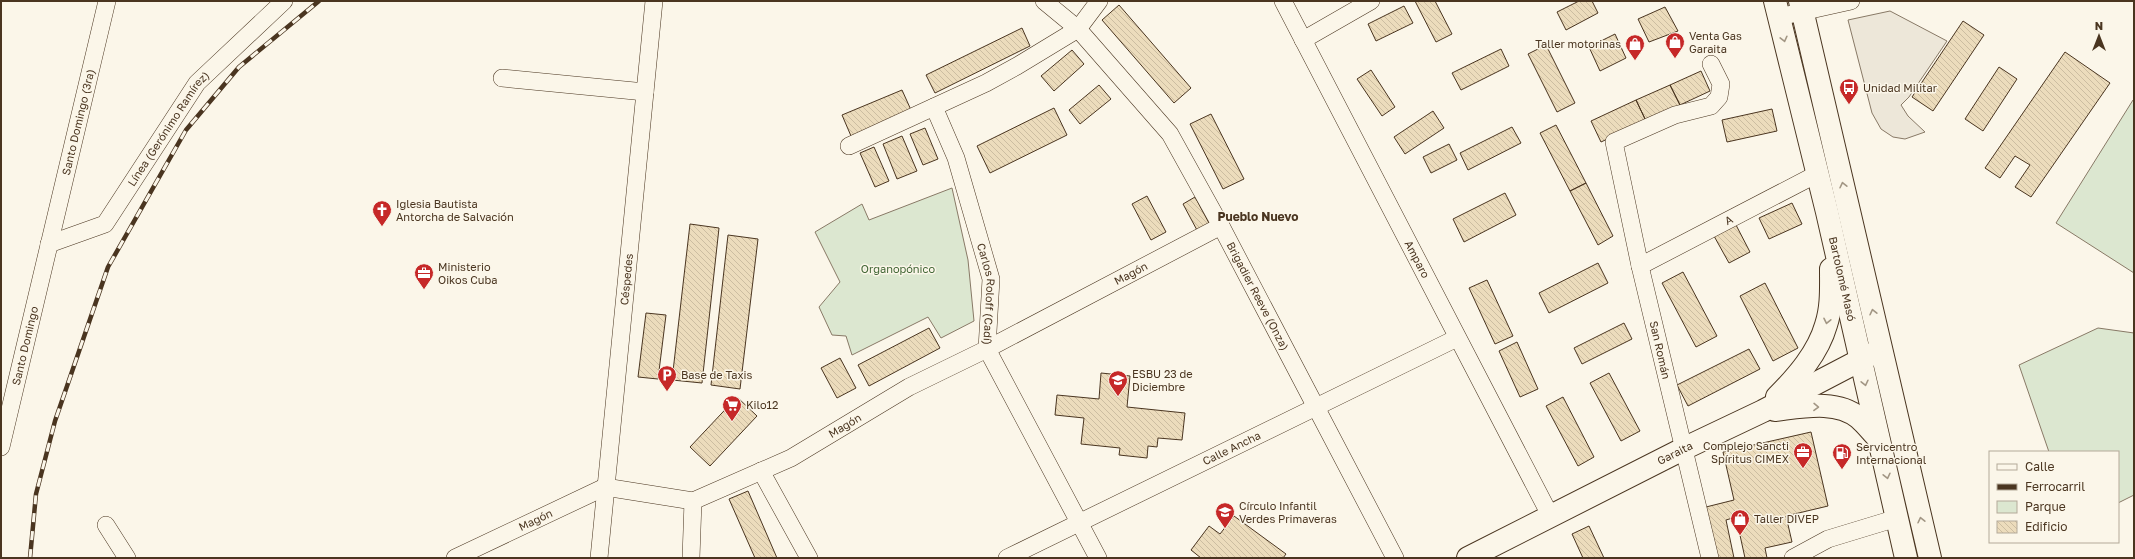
<svg xmlns="http://www.w3.org/2000/svg" width="2135" height="559" font-family="'Golos Text',sans-serif">
<style>
.green{fill:#dce7d0;stroke:#887966}
.parking{fill:#ede7d9;stroke:#887966}
.building{fill:url(#building-back-hatch);stroke:#4a3520}
.lines{fill:none;stroke-linecap:round;stroke-linejoin:round}
.minor-casing{stroke:#4a3520;stroke-width:18}
.major-casing{stroke:#4a3520;stroke-width:24}
.minor{stroke:#fbf6e9;stroke-width:17}
.major{stroke:#fbf6e9;stroke-width:22}
.rail-casing{stroke:#4a3520;stroke-width:4.5}
.rail{stroke:#fbf6e9;stroke-width:3;stroke-dasharray:9;stroke-linecap:butt}
.oneway{stroke:#a29684}
.labels{text-anchor:middle;stroke-width:3;stroke-linejoin:round;paint-order:stroke}
.poi-label{font-size:11px;fill:#4a3520;stroke:#fbf6e9;text-anchor:start}
.street-label{font-size:11px;fill:#4a3520;stroke:#fbf6e9}
.park-label{font-size:11px;fill:#436837;stroke:#fbf6e9}
.neighbourhood-label{font-size:12px;font-weight:bold;fill:#4a3520;stroke:#fbf6e9}
</style>
<defs>
<pattern id="building-back-hatch" width="6" height="6" patternUnits="userSpaceOnUse"><rect width="6" height="6" fill="#ecdcbc"/><path d="M-1 5l2 2M0 0l6 6M5-1l2 2" fill="none" stroke="#ccbda1"/></pattern>
</defs>
<rect width="100%" height="100%" fill="#fbf6e9"/>
<path class="green" d="M2133 100 2134 101V273L2056 223Z
M952 188 968 260 974 321 941 338 928 317 852 355 846 336 832 335 819 307 840 282 815 232 862 204 869 220Z
M2098 328 2134 333V495L2118 503V452H2049L2019 365Z"/>
<path class="parking" d="M1890 11 1947 41 1909 97 1901 105 1908 116 1925 132 1905 139 1893 137 1881 129 1872 113 1848 20Z"/>
<path class="building" d="M1415 1H1435L1452 34 1436 42Z
M1579 1H1592L1598 13 1566 30 1557 12Z
M1119 5 1191 88 1174 103 1102 20Z
M1404 6 1413 23 1376 41 1368 24Z
M1665 7 1678 31 1649 42 1638 19Z
M1963 21 1984 35 1933 111 1912 97Z
M1022 28 1030 46 935 93 926 75Z
M1615 34 1626 58 1600 71 1589 47Z
M1546 45 1575 103 1557 112 1528 54Z
M1501 49 1509 66 1461 90 1452 73Z
M1072 50 1084 64 1054 91 1041 76Z
M2065 52 2110 83 2031 197 2015 187 2030 165 2015 156 2000 178 1985 168Z
M1999 67 2017 79 1983 131 1965 119Z
M1371 70 1395 107 1382 116 1357 79Z
M1701 71 1710 91 1680 105 1670 85Z
M1099 85 1111 99 1080 124 1069 110Z
M1670 85 1680 105 1646 121 1636 100Z
M902 90 911 110 851 136 842 115Z
M1636 100 1646 121 1601 142 1591 121Z
M1054 108 1067 135 990 173 977 146Z
M1772 109 1777 131 1727 142 1722 120Z
M1433 111 1444 128 1405 154 1394 137Z
M1211 114 1244 179 1223 189 1190 124Z
M1556 125 1586 183 1570 191 1540 133Z
M1512 127 1521 143 1468 170 1460 153Z
M925 128 938 159 923 165 910 134Z
M902 136 917 171 897 179 883 144Z
M1449 144 1457 160 1431 173 1423 157Z
M874 147 889 181 875 187 860 153Z
M1586 183 1613 236 1598 245 1570 191Z
M1505 193 1516 215 1464 242 1453 219Z
M1147 196 1166 232 1151 240 1132 204Z
M1195 197 1210 225 1198 232 1183 204Z
M1792 203 1802 224 1769 239 1759 218Z
M690 224 719 228 702 383 672 380Z
M1736 225 1750 252 1729 263 1714 236Z
M728 235 758 239 740 389 711 385Z
M1598 263 1608 283 1549 313 1539 293Z
M1683 272 1717 336 1696 347 1662 283Z
M1487 280 1513 336 1495 344 1469 288Z
M1765 283 1798 348 1773 361 1740 296Z
M646 313 666 315 658 379 638 377Z
M1624 323 1632 339 1582 364 1574 348Z
M929 328 940 348 869 386 858 365Z
M1517 342 1538 389 1520 397 1499 351Z
M1749 349 1760 369 1688 406 1677 385Z
M840 358 856 388 837 398 821 368Z
M1101 373 1130 376 1127 407 1185 413 1182 440 1158 438 1157 447 1148 446 1147 458 1119 455 1120 448 1081 444 1084 418 1055 415 1057 395 1099 399Z
M1609 373 1640 431 1621 441 1590 383Z
M737 397 757 416 710 466 690 447Z
M1563 397 1594 457 1578 466 1546 406Z
M1811 432 1828 506 1786 516 1792 542 1765 548 1767 558H1745L1736 517 1726 520 1734 558H1718L1706 507 1734 500 1723 452Z
M748 491 777 558H755L729 499Z
M1234 516 1286 554 1283 558H1201L1191 550 1209 526 1220 534Z
M1589 526 1604 558H1583L1572 534Z"/>
<g class="lines">
<defs>
<g id="minor">
<path id="s1" d="M1044 1 1078 29 1170 134 1221 226 1395 558"/>
<path id="s2" d="M1283 1 1551 517"/>
<path d="M1779 17 1851 1"/>
<path d="M1303 40 1371 1"/>
<path d="M502 78 645 92"/>
<path id="s3" d="M934 107 956 158 991 279 987 349 1098 558"/>
<path d="M849 146 986 83 1017 66 1078 29 1099 1"/>
<path id="s4" d="M49 244 105 224 197 83 284 1"/>
<path id="s5" d="M1640 266 1817 174"/>
<path id="s6" d="M1 447 107 1"/>
<path d="M761 471 809 558"/>
<path d="M106 525 127 558"/>
<path id="s7" d="M455 558 605 487 693 501 791 458 909 387 987 349 1221 226"/>
<path id="s8" d="M599 558 654 1"/>
<path d="M691 558 693 501"/>
<path id="s9" d="M1007 558 1457 338"/>
<path d="M1710 558 1640 266 1614 142 1675 115 1711 106 1719 97 1721 84 1711 64"/>
<path d="M1793 558 1828 539 1897 518"/>
</g>
<g id="major">
<path id="s10" d="M1775 1 1827 212 1906 558"/>
<path d="M1800 1 1930 558"/>
<path d="M1777 397C1797 377 1818 353 1826 325 1832 307 1831 288 1831 269"/>
<path d="M1775 410C1801 407 1837 399 1859 418 1866 424 1872 432 1878 438"/>
<path id="s11" d="M1468 558 1683 449 1763 411 1872 354"/>
</g>
</defs>
<use href="#minor" class="minor-casing"/>
<use href="#major" class="major-casing"/>
<use href="#minor" class="minor"/>
<use href="#major" class="major"/>
<defs>
<path id="rail" d="M30 558 36 494 55 421 108 267 186 130 239 67 319 1"/>
</defs>
<use href="#rail" class="rail-casing"/>
<use href="#rail" class="rail"/>
</g>
<defs><path id="oneway-chevron" d="M-2-3.5L2.5 0L-2 3.5" fill="none" stroke-width="1.6" stroke-linecap="round" stroke-linejoin="round"/></defs>
<g class="oneway">
<use href="#oneway-chevron" transform="translate(1784 39) rotate(76)"/>
<use href="#oneway-chevron" transform="translate(1843 185) rotate(-103)"/>
<use href="#oneway-chevron" transform="translate(1873 312) rotate(-103)"/>
<use href="#oneway-chevron" transform="translate(1827 321) rotate(102)"/>
<use href="#oneway-chevron" transform="translate(1865 383) rotate(77)"/>
<use href="#oneway-chevron" transform="translate(1816 407) rotate(1)"/>
<use href="#oneway-chevron" transform="translate(1887 476) rotate(77)"/>
<use href="#oneway-chevron" transform="translate(1921 520) rotate(-103)"/>
</g>
<defs>
<symbol id="shop-pin" viewBox="-11 -11 22 30"><path d="M0 17L-7.5 6A9.5 9.5 0 1 1 7.5 6Z" fill="#c62828" stroke="#fbf6e9"/><path d="M-5-2.5h2.3a2.7 3.5 0 0 1 5.4 0H5L5.5 6h-11ZM-1.5-2.5h3a1.5 2.3 0 0 0-3 0Z" fill="#fff"/></symbol>
<symbol id="bus-pin" viewBox="-11 -11 22 30"><path d="M0 17L-7.5 6A9.5 9.5 0 1 1 7.5 6Z" fill="#c62828" stroke="#fbf6e9"/><path d="M-5-6H5V4H4V6H2V4H-2V6H-4V4H-5ZM-3.5-4V0h7V-4ZM-3.5 1.2v1.5H-2V1.2ZM2 1.2v1.5H3.5V1.2Z" fill="#fff"/></symbol>
<symbol id="church-pin" viewBox="-11 -11 22 30"><path d="M0 17L-7.5 6A9.5 9.5 0 1 1 7.5 6Z" fill="#c62828" stroke="#fbf6e9"/><path d="M-1.2-6h2.4v3.5h3.3v2.4h-3.3V6h-2.4V-.1h-3.3v-2.4h3.3Z" fill="#fff"/></symbol>
<symbol id="office-pin" viewBox="-11 -11 22 30"><path d="M0 17L-7.5 6A9.5 9.5 0 1 1 7.5 6Z" fill="#c62828" stroke="#fbf6e9"/><path d="M-6-3h4V-5.5h4V-3h4V5H-6ZM-1-4.5V-3h2v-1.5ZM-6 0V1H6V0Z" fill="#fff"/></symbol>
<symbol id="parking-pin" viewBox="-11 -11 22 30"><path d="M0 17L-7.5 6A9.5 9.5 0 1 1 7.5 6Z" fill="#c62828" stroke="#fbf6e9"/><path d="M-3.5-5.5H1a3.5 3.5 0 0 1 0 7H-1V5.5H-3.5ZM-1-3.4V-.6H.8a1.4 1.4 0 0 0 0-2.8Z" fill="#fff"/></symbol>
<symbol id="school-pin" viewBox="-11 -11 22 30"><path d="M0 17L-7.5 6A9.5 9.5 0 1 1 7.5 6Z" fill="#c62828" stroke="#fbf6e9"/><path d="M0-5L7-2L0 1L-7-2ZM-4 1L0 2.5L4 1V4Q0 6-4 4Z" fill="#fff"/></symbol>
<symbol id="supermarket-pin" viewBox="-11 -11 22 30"><path d="M0 17L-7.5 6A9.5 9.5 0 1 1 7.5 6Z" fill="#c62828" stroke="#fbf6e9"/><path d="M-6-5.5h2.5l.6 2H6L4.5 2H-2.5L-4.4-4H-6ZM-1.5 3.2a1.3 1.3 0 1 0 .1 0ZM3 3.2a1.3 1.3 0 1 0 .1 0Z" fill="#fff"/></symbol>
<symbol id="fuel-pin" viewBox="-11 -11 22 30"><path d="M0 17L-7.5 6A9.5 9.5 0 1 1 7.5 6Z" fill="#c62828" stroke="#fbf6e9"/><path d="M-5.5-6h7V0h2V4h1.3V-2.5L3-4.5l.8-.8L6-3V5H2.5V1h-1V6h-7ZM-4.2-4.7v3.2H.2V-4.7Z" fill="#fff"/></symbol>
</defs>
<g fill-rule="evenodd">
<use href="#shop-pin" x="1664" y="31" width="22" height="30"/>
<use href="#shop-pin" x="1624" y="33" width="22" height="30"/>
<use href="#bus-pin" x="1838" y="77" width="22" height="30"/>
<use href="#church-pin" x="371" y="199" width="22" height="30"/>
<use href="#office-pin" x="413" y="262" width="22" height="30"/>
<use href="#parking-pin" x="656" y="364" width="22" height="30"/>
<use href="#school-pin" x="1107" y="369" width="22" height="30"/>
<use href="#supermarket-pin" x="721" y="394" width="22" height="30"/>
<use href="#office-pin" x="1792" y="441" width="22" height="30"/>
<use href="#fuel-pin" x="1831" y="442" width="22" height="30"/>
<use href="#school-pin" x="1214" y="501" width="22" height="30"/>
<use href="#shop-pin" x="1729" y="508" width="22" height="30"/>
</g>
<g class="labels">
<g class="poi-label">
<text x="1689" y="40">Venta Gas<tspan x="1689" dy="13">Garaita</tspan></text>
<text x="1621" y="48" text-anchor="end">Taller motorinas</text>
<text x="1863" y="92">Unidad Militar</text>
<text x="396" y="208">Iglesia Bautista<tspan x="396" dy="13">Antorcha de Salvación</tspan></text>
<text x="438" y="271">Ministerio<tspan x="438" dy="13">Oikos Cuba</tspan></text>
<text x="1132" y="378">ESBU 23 de<tspan x="1132" dy="13">Diciembre</tspan></text>
<text x="681" y="379">Base de Taxis</text>
<text x="746" y="409">Kilo12</text>
<text x="1789" y="450" text-anchor="end">Complejo Sancti<tspan x="1789" dy="13">Spíritus CIMEX</tspan></text>
<text x="1856" y="451">Servicentro<tspan x="1856" dy="13">Internacional</tspan></text>
<text x="1239" y="510">Círculo Infantil<tspan x="1239" dy="13">Verdes Primaveras</tspan></text>
<text x="1754" y="523">Taller DIVEP</text>
</g>
<g class="street-label">
<text dy="4" stroke="none"><textPath href="#s6" startOffset="334">Santo Domingo (3ra)</textPath></text>
<text dy="4" stroke="none"><textPath href="#s4" startOffset="174">Línea (Gerónimo Ramírez)</textPath></text>
<text dy="4" stroke="none"><textPath href="#s5" startOffset="100">A</textPath></text>
<text dy="4" stroke="none"><textPath href="#s2" startOffset="291">Amparo</textPath></text>
<text dy="4" stroke="none"><textPath href="#s7" startOffset="749">Magón</textPath></text>
<text dy="4" stroke="none"><textPath href="#s8" startOffset="280">Céspedes</textPath></text>
<text dy="4" stroke="none"><textPath href="#s10" startOffset="286">Bartolomé Masó</textPath></text>
<text dy="4" stroke="none"><textPath href="#s3" startOffset="196">Carlos Roloff (Cadí)</textPath></text>
<text dy="4" stroke="none"><textPath href="#s1" startOffset="368">Brigadier Reeve (Onza)</textPath></text>
<text dy="4" stroke="none"><textPath href="#s6" startOffset="104">Santo Domingo</textPath></text>
<text transform="translate(1660 350) rotate(77)" y="4">San Román</text>
<text dy="4" stroke="none"><textPath href="#s7" startOffset="425">Magón</textPath></text>
<text dy="4" stroke="none"><textPath href="#s9" startOffset="250">Calle Ancha</textPath></text>
<text dy="4" stroke="none"><textPath href="#s11" startOffset="232">Garaita</textPath></text>
<text dy="4" stroke="none"><textPath href="#s7" startOffset="89">Magón</textPath></text>
</g>
<g class="park-label">
<text x="898" y="273">Organopónico</text>
</g>
<g class="neighbourhood-label">
<text x="1258" y="221">Pueblo Nuevo</text>
</g>
</g>
<rect width="2135" height="559" fill="none" stroke="#4a3520" stroke-width="4"/>
<rect x="1989" y="451" width="130" height="92" fill="#fbf6e9" stroke="#b4a999"/>
<rect x="1997" y="464" width="20" height="6" fill="#fbf6e9" stroke="#b4a999"/>
<text x="2025" y="471" font-size="12" fill="#4a3520">Calle</text>
<rect x="1997" y="484" width="20" height="6" fill="#4a3520" stroke="#b4a999"/>
<text x="2025" y="491" font-size="12" fill="#4a3520">Ferrocarril</text>
<rect x="1997" y="501" width="20" height="12" fill="#dce7d0" stroke="#b4a999"/>
<text x="2025" y="511" font-size="12" fill="#4a3520">Parque</text>
<rect x="1997" y="521" width="20" height="12" fill="url(#building-back-hatch)" stroke="#b4a999"/>
<text x="2025" y="531" font-size="12" fill="#4a3520">Edificio</text>
<g transform="translate(2099 36)" stroke="#fbf6e9" stroke-width="3" paint-order="stroke">
<path d="M0-3L7 15L0 10L-7 15Z" fill="#4a3520"/>
<text y="-6" font-size="11" font-weight="bold" text-anchor="middle" fill="#4a3520">N</text>
</g>
</svg>
